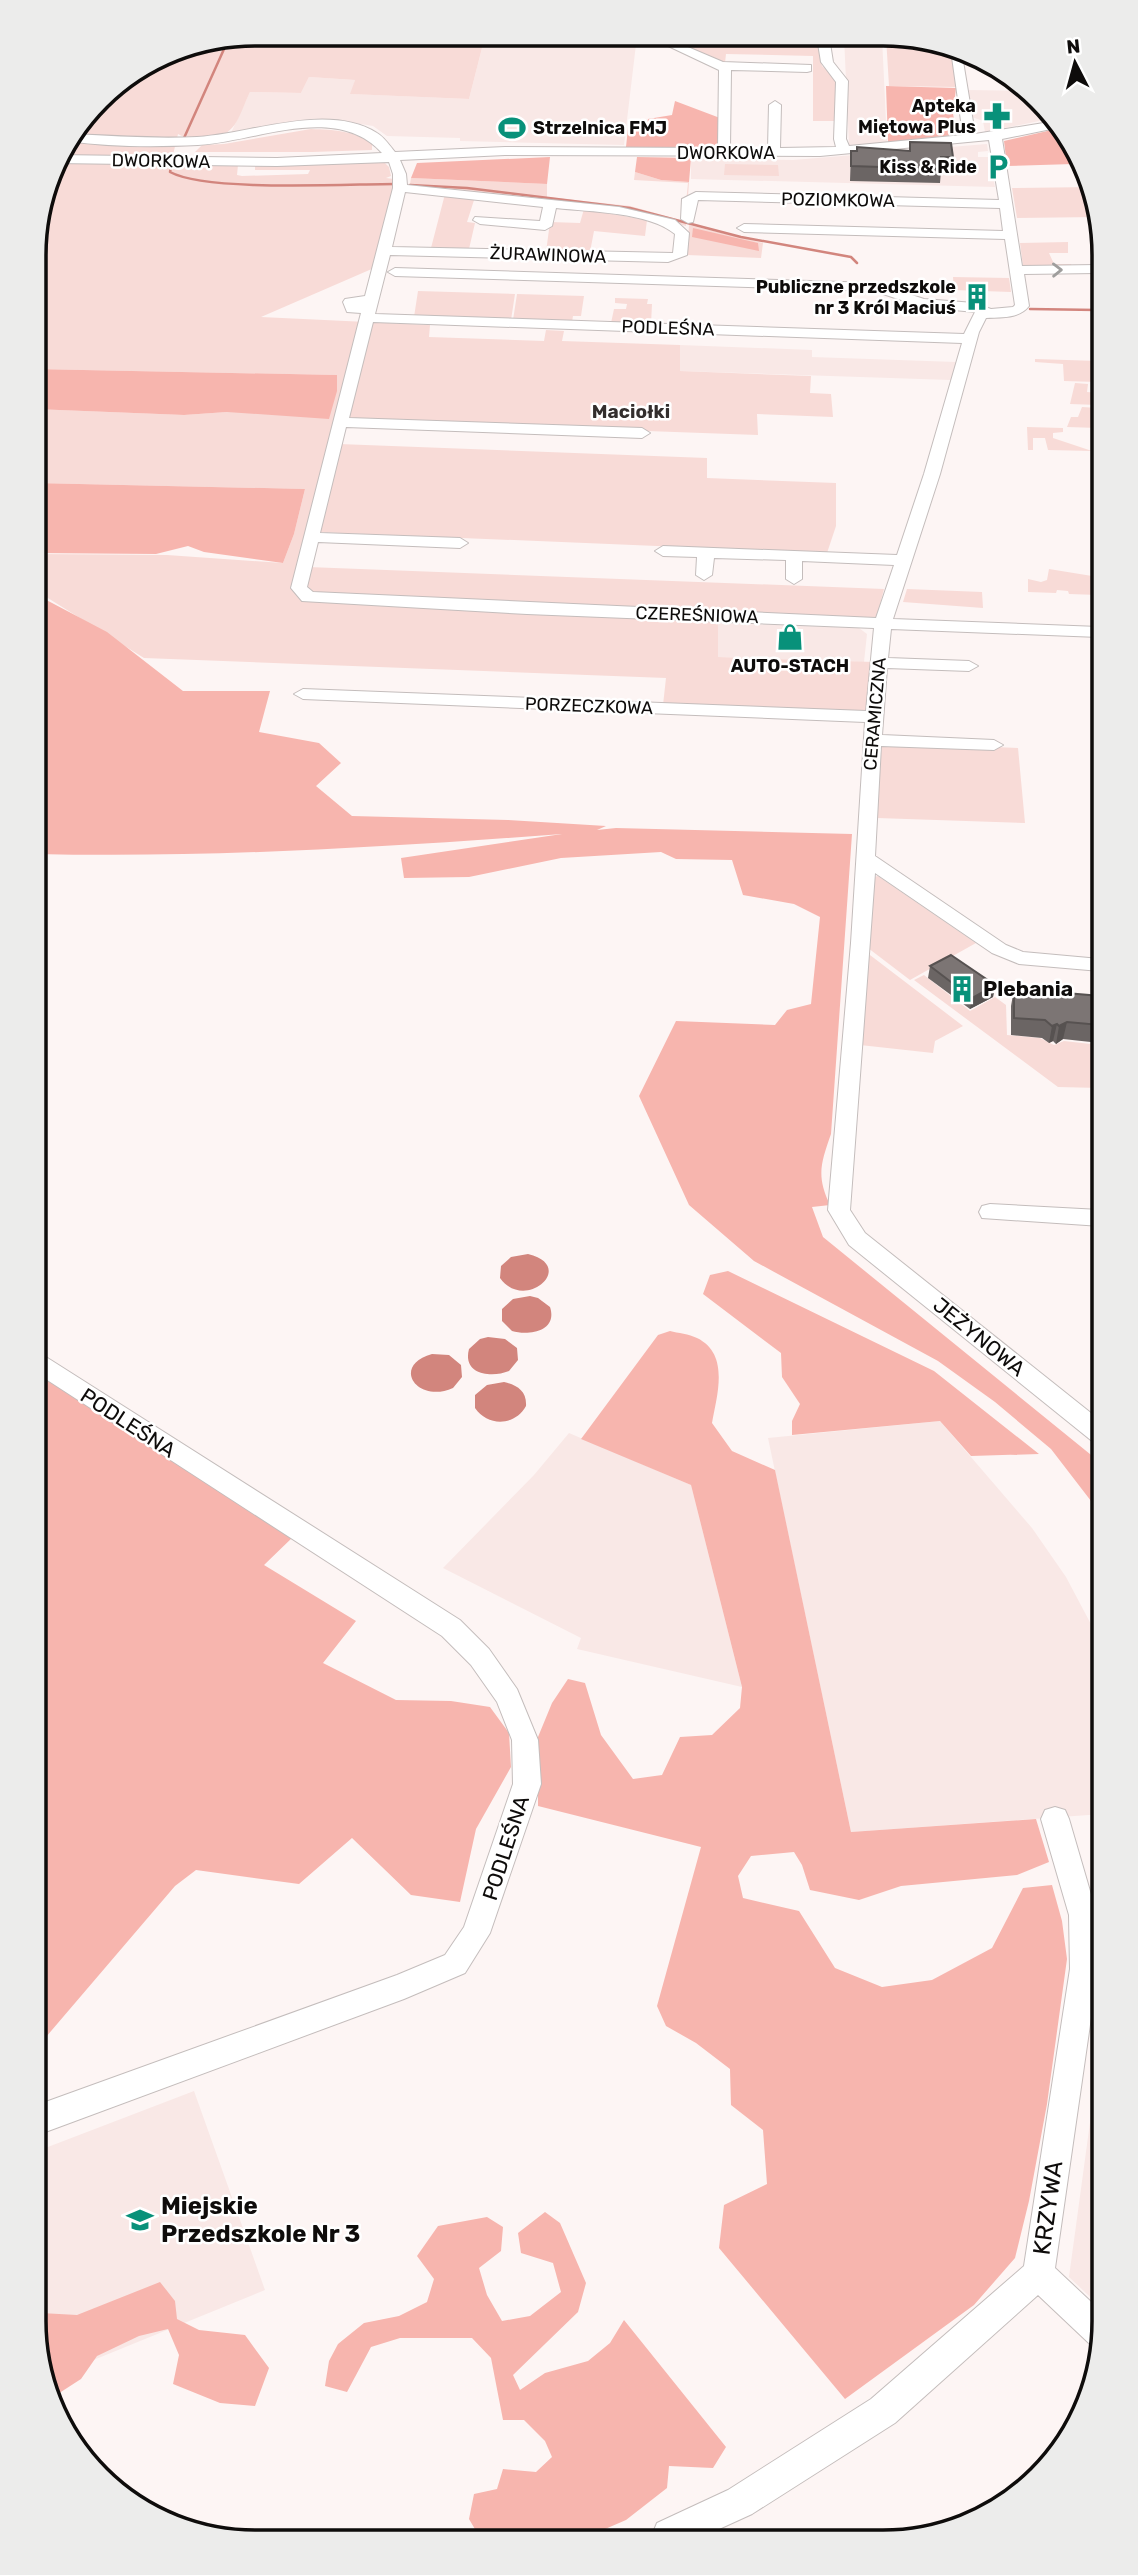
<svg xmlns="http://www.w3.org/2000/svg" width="1138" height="2575" font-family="Rubik,sans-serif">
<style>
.built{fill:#f9e8e6}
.green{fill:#f8dbd7}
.forest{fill:#f7b5ae}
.water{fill:#d2857d}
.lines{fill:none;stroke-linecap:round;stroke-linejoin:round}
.stream{stroke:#d2857d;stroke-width:2.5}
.minor-casing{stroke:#c4bdbc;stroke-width:2}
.minor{fill:#fff;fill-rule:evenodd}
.wall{fill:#6b6564}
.shaded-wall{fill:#575251}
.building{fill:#7c7574;stroke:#575251;stroke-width:2}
.oneway{stroke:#9f9e9d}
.labels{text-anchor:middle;stroke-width:5;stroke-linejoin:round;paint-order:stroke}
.far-poi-label{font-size:18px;font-weight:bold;fill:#0e0c0b;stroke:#fff;text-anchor:end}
.far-street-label{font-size:18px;fill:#0e0c0b;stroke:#fff}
.far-neighbourhood-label{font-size:19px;font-weight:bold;fill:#332e2d;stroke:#fff}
.poi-label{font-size:21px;font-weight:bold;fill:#0e0c0b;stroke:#fff;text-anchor:start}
.street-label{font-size:21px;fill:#0e0c0b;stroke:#fff}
.near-poi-label{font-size:24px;font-weight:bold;fill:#0e0c0b;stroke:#fff;text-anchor:start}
.near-street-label{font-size:24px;fill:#0e0c0b;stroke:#fff}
.rim{fill:none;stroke:#0e0c0b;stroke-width:3.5}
</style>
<rect width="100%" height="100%" fill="#fdf5f4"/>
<path class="built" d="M509 35 637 36 624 145 460 141V138L387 136 373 126 330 119 306 120 230 135 250 92 301 93 309 77 355 80 351 94 469 99 483 44 507 45Z
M844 37H882L887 143 849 145Z
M967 90 1032 91 1054 118 985 132 983 121 972 117Z
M987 144 988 151 978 152V157H989L995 187 691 179V158L793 160Z
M680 345 812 350V357L956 362 951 380 680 371Z
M718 623 859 628 867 634 864 662 718 657Z
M940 1421 1032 1528 1066 1577 1102 1645V1814L851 1832 768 1438Z
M569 1433 691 1485 742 1687 577 1649 581 1638 443 1568 534 1475Z
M1103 2027 1104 2310 1069 2277Z
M194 2091 265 2290 42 2381 40 2150Z"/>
<path class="green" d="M255 33 509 35 507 45 483 44 469 99 350 94 355 80 309 77 301 93 250 92C237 119 237 137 204 139 194 139 187 139 178 134L172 159 238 165 237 175 242 176 308 174 310 170H255V165L384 162 389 167 391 176 386 178 394 179 395 183 410 184 411 178 547 184V197L630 206 684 221 688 183 634 180 635 172 661 180 689 182 686 226 636 212 398 190 374 268 261 317 430 325 429 337 544 341 546 330 564 331 562 341 680 345V371L811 376 810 393 831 394 833 417 757 414 758 435 344 420 339 444 707 458V478L836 483V526L827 553 317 532 308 567 884 589 876 620 718 614V657L874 662 872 687 865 714 663 705 666 678 144 658 35 590V554L167 555 283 563 294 534 305 489 35 483 34 409 184 415 227 412 337 375 34 369V240L56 157 85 119 96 111 99 101 108 89 134 72 151 70 147 65C180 44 217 41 255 33Z
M659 36 675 38 696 36 700 45 819 43 822 66 840 81 838 121H813V56L726 54 725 63Z
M886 37H926L950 49 957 87 889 86Z
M311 129C333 130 354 130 372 144V150L312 152H195L202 145 224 144Z
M725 164 778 165 779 176 724 175Z
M1093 187 1097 197V217L1017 218 1012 188Z
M445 194 475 197 467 222 475 223 469 249 431 248Z
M584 209 647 220 645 236 594 231 590 252H546L550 222 580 223Z
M689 225 763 243 761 258 687 255Z
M1068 242V253H1049L1054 264H1071L1072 267 1023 266 1020 243Z
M953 277 1009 278 1011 292 954 290Z
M418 291 515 294 511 320 414 317Z
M517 294 584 296 581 316H573L572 322 513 320Z
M615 298 648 299 647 304H652L651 324 611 323 614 309H626L627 304 615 303Z
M1035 359 1098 361V382L1064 381 1063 364 1035 362Z
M1075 383 1088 384 1087 392 1098 393V405L1070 404Z
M1082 407 1098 408V428L1067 427 1071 417H1078Z
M1027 427 1063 428V432L1053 433V438L1092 451 1048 450 1045 438H1033V450H1028Z
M1049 569 1092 576 1098 581V595L1069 594 1068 591 1057 590 1056 593 1028 592V579L1041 582 1047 580Z
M907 589 982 592 983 608 903 602Z
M882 742 1018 748 1025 823 877 818Z
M878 876 976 943 910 980 868 948 870 878Z
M866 952 963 1026 935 1041 933 1053 860 1045Z
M924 975 970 1011 995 997 1006 1005 1007 1035 1040 1038 1054 1045 1064 1041 1100 1045V1088L1058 1087 914 980Z"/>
<path class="forest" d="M696 36 818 37 819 43 699 44Z
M886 86 956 88 953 114 957 132 954 135 888 142Z
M675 101 720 118 717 149 626 147 628 128 646 130 648 119 672 115Z
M1056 129 1065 147H1076L1077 149 1066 150 1073 164 1007 166 1004 141Z
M550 157 547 184 411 178 417 163Z
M637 157 691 158 689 182 661 180 635 172Z
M693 228 758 243 759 251 692 237Z
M34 369 337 375V391L329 419 227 412 184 415 34 409Z
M35 483 305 489 294 534 283 563 204 552 188 546 156 554 35 553Z
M35 594 107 632 183 691H270L259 732 319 743 341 763 316 786 352 816 508 820 606 826 597 830 616 828 852 834 831 1134C821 1163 816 1176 830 1205L812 1207 823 1237 1101 1463V1514L1051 1449 995 1402 938 1361 754 1261 689 1205 639 1096 676 1021 775 1025 787 1010 811 1004 820 917 794 904 743 895 732 860 676 859 661 852 561 858 469 877 404 878 401 858 562 834C387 847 211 858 36 854Z
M728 1271 934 1371 1039 1454 971 1456 940 1421 792 1435V1421L800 1404 782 1377 781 1353 703 1294 710 1275Z
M670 1331C678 1333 689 1334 697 1338 730 1354 717 1395 712 1423L732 1451 775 1470 851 1832 1036 1819 1049 1862 1017 1875 901 1886 859 1900 810 1890 802 1865 794 1852 751 1856 738 1876 743 1898 799 1911 835 1968 882 1987 932 1980 992 1948 1023 1888 1052 1885 1062 1921 1067 1959 1047 2104 1029 2201 1015 2258 974 2305 845 2399 719 2248 724 2205 767 2184 763 2130 731 2105 730 2069 696 2043 666 2026 657 2006 701 1847 538 1806V1737L552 1703 568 1679 585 1683 601 1735 633 1779 662 1775 680 1737 712 1735 740 1708 742 1687 691 1485 581 1439 658 1335Z
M38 1372 294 1536 264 1565 356 1621 323 1663 396 1700 451 1701 490 1707 509 1733 511 1767 476 1829 460 1902 411 1895 352 1838 299 1884 196 1870 175 1886 40 2044Z
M545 2212 560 2223 586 2283 578 2312 513 2375 520 2390 545 2373 588 2361 610 2343 624 2320 726 2447 713 2468 669 2466 667 2488 626 2520 589 2536H479L469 2519 474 2494 497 2489 503 2469 536 2472 552 2457 545 2441 524 2420H503L491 2358 472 2338H400L371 2347 347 2392 325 2386 329 2361 338 2344 364 2323 399 2316 427 2302 434 2279 417 2256 438 2226 487 2217 503 2227 501 2251 479 2268 487 2295 502 2321 530 2316 561 2292 553 2263 521 2253 518 2233Z
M160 2282 175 2301 177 2319 199 2330 245 2335 269 2368 255 2406 220 2403 173 2384 179 2355 168 2329 139 2336 97 2356 81 2379 50 2399 41 2378V2313L77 2315Z"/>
<path class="water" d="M528 1254C578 1266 525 1313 500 1278L501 1266 511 1257Z
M530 1296 538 1298 550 1307C558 1331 529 1336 512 1331L502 1321V1309L513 1299Z
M488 1337 505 1339 517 1348 518 1360 509 1371C492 1378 462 1375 469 1349L480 1339Z
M432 1354 449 1355 461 1365 462 1377 453 1388C418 1404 390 1366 432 1354Z
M504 1382C517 1385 527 1391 526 1406 515 1426 488 1427 475 1408V1395L487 1385Z"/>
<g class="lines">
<path class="stream" d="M184 138 229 38
M171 167 170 172C207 192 347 184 395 184
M410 185 467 188 630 208 741 237 851 257 857 263
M1030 309 1097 310"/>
<defs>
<path id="minor" d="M647 36H662L723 62 811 65V71L807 72 731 70 730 148H768L769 105 775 101 781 105 780 148 836 147 834 139 836 82 821 62 817 37H829L833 62 848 81 846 139 849 146 963 135 951 50 962 55 975 134 1056 121 1061 127 1002 139 1022 266 1097 265V273L1024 274 1029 306C1019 319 1002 317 986 318L979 332 940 474 893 619 1099 627V637L891 629 888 658 969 661 978 666 969 671 887 668 882 735 994 740 1003 745 994 750 881 746 875 856 1006 945 1023 952 1100 959V971L1019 964 992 953 875 873 850 1210 865 1233 1101 1421V1443L1092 1441 849 1245 828 1210 851 943 865 722 303 699 294 694 303 689 866 711 874 628 527 614 302 601 291 588 361 313 347 312 343 302 345 299 365 296 393 188V174L389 162 277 166 55 163 57 155 277 158 382 153C336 102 256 142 198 145 156 147 109 147 68 141L73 134C115 136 156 139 197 137 251 134 327 102 377 133 384 137 390 146 395 152L505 147 718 148 719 70ZM989 140 999 200 696 192 682 199 681 219 688 223 693 222 698 200 1000 208 1003 231 744 224 737 228 744 232 1005 239 1015 305 1013 307 991 309 974 303 924 299 875 283 395 268 388 272 395 276 874 291 922 307 975 312 964 334 375 314 390 255 668 262 687 255 689 233 675 220 619 207 407 185 406 174 400 160 505 155 820 156ZM405 192 543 207 540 221 475 217 473 220 480 224 545 230 552 226 556 208C590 212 649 212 675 234L673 253 392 247ZM373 322 962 343 924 474 897 555 663 546 655 551 663 556 697 557 696 575 704 580 712 575 714 558 786 560V579L794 584 802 579V561L894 565 876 618 313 592 307 587 318 542 460 548 468 543 460 538 320 533 346 427 642 438 650 433 642 428 349 418Z
M1086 170 1089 177H1077L1076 174Z
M990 1204 1100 1210 1101 1226 982 1218 979 1212 982 1206Z
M37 1354 46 1357 460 1620 489 1649 517 1689 538 1740 541 1784 490 1933 465 1973 404 1999 40 2134V2104L397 1975 445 1955 464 1927 513 1784 512 1740 497 1702 471 1665 442 1636 38 1374Z
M1055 1807 1065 1810 1069 1819 1097 1915 1098 1969 1055 2268 1104 2314 1101 2351 1093 2347 1038 2295 895 2423 752 2514 706 2535H652L657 2523 728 2490 871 2399 1024 2266 1070 1969 1069 1915 1041 1819 1045 1810Z"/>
</defs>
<use href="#minor" class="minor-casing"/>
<use href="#minor" class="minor"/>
</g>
<path class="wall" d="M910 142 953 157 951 172 941 171 940 183 850 181 851 151 909 150Z
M930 966 995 985 993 997 970 1009 928 978Z
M1014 989 1100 996V1043L1063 1039 1056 1044 1053 1041 1049 1043 1042 1038 1011 1035V1006Z"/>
<path class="shaded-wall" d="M995 985 993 997 970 1009 972 998Z
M1067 1022 1063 1039 1056 1044 1059 1026Z
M1057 1024 1053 1041 1049 1043 1052 1026Z"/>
<path class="building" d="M910 142 951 143 953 157H941V169L851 166V151H857V147L910 151Z
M951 955 995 985 972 998 930 966Z
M1052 987 1066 993 1100 996V1025L1067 1022 1059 1026 1057 1024 1052 1026 1045 1020 1014 1018V989L1045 991Z"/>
<defs><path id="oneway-chevron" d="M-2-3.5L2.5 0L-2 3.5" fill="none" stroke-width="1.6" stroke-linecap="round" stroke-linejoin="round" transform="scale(1.75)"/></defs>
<use class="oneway" href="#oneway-chevron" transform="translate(1057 270) rotate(-1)"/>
<defs>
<symbol id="pharmacy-bare" viewBox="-9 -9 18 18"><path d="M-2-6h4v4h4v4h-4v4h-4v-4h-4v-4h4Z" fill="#08917a" stroke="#fff" stroke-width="2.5" paint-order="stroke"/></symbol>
<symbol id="stadium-bare" viewBox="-9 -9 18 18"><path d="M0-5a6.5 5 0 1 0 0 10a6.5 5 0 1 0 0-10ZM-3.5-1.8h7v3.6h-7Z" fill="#08917a" stroke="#fff" stroke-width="2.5" paint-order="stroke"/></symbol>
<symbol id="parking-bare" viewBox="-9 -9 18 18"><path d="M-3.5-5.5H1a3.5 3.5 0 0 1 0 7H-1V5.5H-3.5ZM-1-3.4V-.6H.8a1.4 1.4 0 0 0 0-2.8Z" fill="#08917a" stroke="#fff" stroke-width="2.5" paint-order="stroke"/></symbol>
<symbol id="building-bare" viewBox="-9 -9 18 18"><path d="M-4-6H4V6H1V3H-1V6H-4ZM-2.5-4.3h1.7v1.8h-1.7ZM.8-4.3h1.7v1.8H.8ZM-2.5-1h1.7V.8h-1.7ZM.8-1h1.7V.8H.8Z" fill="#08917a" stroke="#fff" stroke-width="2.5" paint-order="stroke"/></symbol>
<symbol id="shop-bare" viewBox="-9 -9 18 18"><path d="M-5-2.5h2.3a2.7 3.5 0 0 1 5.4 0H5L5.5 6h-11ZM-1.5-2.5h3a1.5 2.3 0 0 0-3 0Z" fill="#08917a" stroke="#fff" stroke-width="2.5" paint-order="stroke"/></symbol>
<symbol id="school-bare" viewBox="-9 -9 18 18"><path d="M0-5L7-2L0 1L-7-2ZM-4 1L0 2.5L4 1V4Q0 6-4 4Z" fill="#08917a" stroke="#fff" stroke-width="2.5" paint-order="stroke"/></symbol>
</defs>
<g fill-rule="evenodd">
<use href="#pharmacy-bare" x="978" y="97" width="38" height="38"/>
<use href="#stadium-bare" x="493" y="109" width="38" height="38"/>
<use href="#parking-bare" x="979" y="148" width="38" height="38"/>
<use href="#building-bare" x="958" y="278" width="38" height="38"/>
<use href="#shop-bare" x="771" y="618" width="38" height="38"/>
<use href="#building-bare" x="943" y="970" width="38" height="38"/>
<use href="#school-bare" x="121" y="2201" width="38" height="38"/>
</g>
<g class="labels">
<g class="far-poi-label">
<text x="976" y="112">Apteka<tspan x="976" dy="21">Miętowa Plus</tspan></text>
<text x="533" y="134" text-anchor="start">Strzelnica FMJ</text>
<text x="977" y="173">Kiss &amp; Ride</text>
<text x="956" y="293">Publiczne przedszkole<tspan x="956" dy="21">nr 3 Król Maciuś</tspan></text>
<text x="790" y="672" text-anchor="middle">AUTO-STACH</text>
</g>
<g class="far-street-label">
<text x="726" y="159">DWORKOWA</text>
<text transform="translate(161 161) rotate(1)" y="6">DWORKOWA</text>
<text transform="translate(838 200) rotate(1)" y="6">POZIOMKOWA</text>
<text transform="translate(548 255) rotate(2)" y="6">ŻURAWINOWA</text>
<text transform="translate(668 328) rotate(2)" y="6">PODLEŚNA</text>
<text transform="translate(697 615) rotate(2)" y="6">CZEREŚNIOWA</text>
<text transform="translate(589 706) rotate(2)" y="6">PORZECZKOWA</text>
<text transform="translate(875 714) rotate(-85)" y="6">CERAMICZNA</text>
</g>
<g class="far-neighbourhood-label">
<text x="631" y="418">Maciołki</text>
</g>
<g class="poi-label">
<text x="983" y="996">Plebania</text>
</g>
<g class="street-label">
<text transform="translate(979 1337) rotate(39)" y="7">JEŻYNOWA</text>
<text transform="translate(128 1423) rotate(33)" y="7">PODLEŚNA</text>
<text transform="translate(506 1848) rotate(-72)" y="7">PODLEŚNA</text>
</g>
<g class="near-poi-label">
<text x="161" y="2214">Miejskie<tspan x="161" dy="28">Przedszkole Nr 3</tspan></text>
</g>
<g class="near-street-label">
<text transform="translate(1048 2208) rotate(-82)" y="8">KRZYWA</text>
</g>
</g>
<path d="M0 0H1138V2575H0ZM255 46H883A209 209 0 0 1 1092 255V2321A209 209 0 0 1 883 2530H255A209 209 0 0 1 46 2321V255A209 209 0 0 1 255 46Z" fill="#ececeb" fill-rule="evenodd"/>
<path class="rim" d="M255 46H883A209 209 0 0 1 1092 255V2321A209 209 0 0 1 883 2530H255A209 209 0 0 1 46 2321V255A209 209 0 0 1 255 46Z"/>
<g transform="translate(1075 63) rotate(354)" stroke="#ffffff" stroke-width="5" paint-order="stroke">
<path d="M0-5L12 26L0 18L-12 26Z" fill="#0e0c0b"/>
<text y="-10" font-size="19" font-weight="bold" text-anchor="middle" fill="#0e0c0b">N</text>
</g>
</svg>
